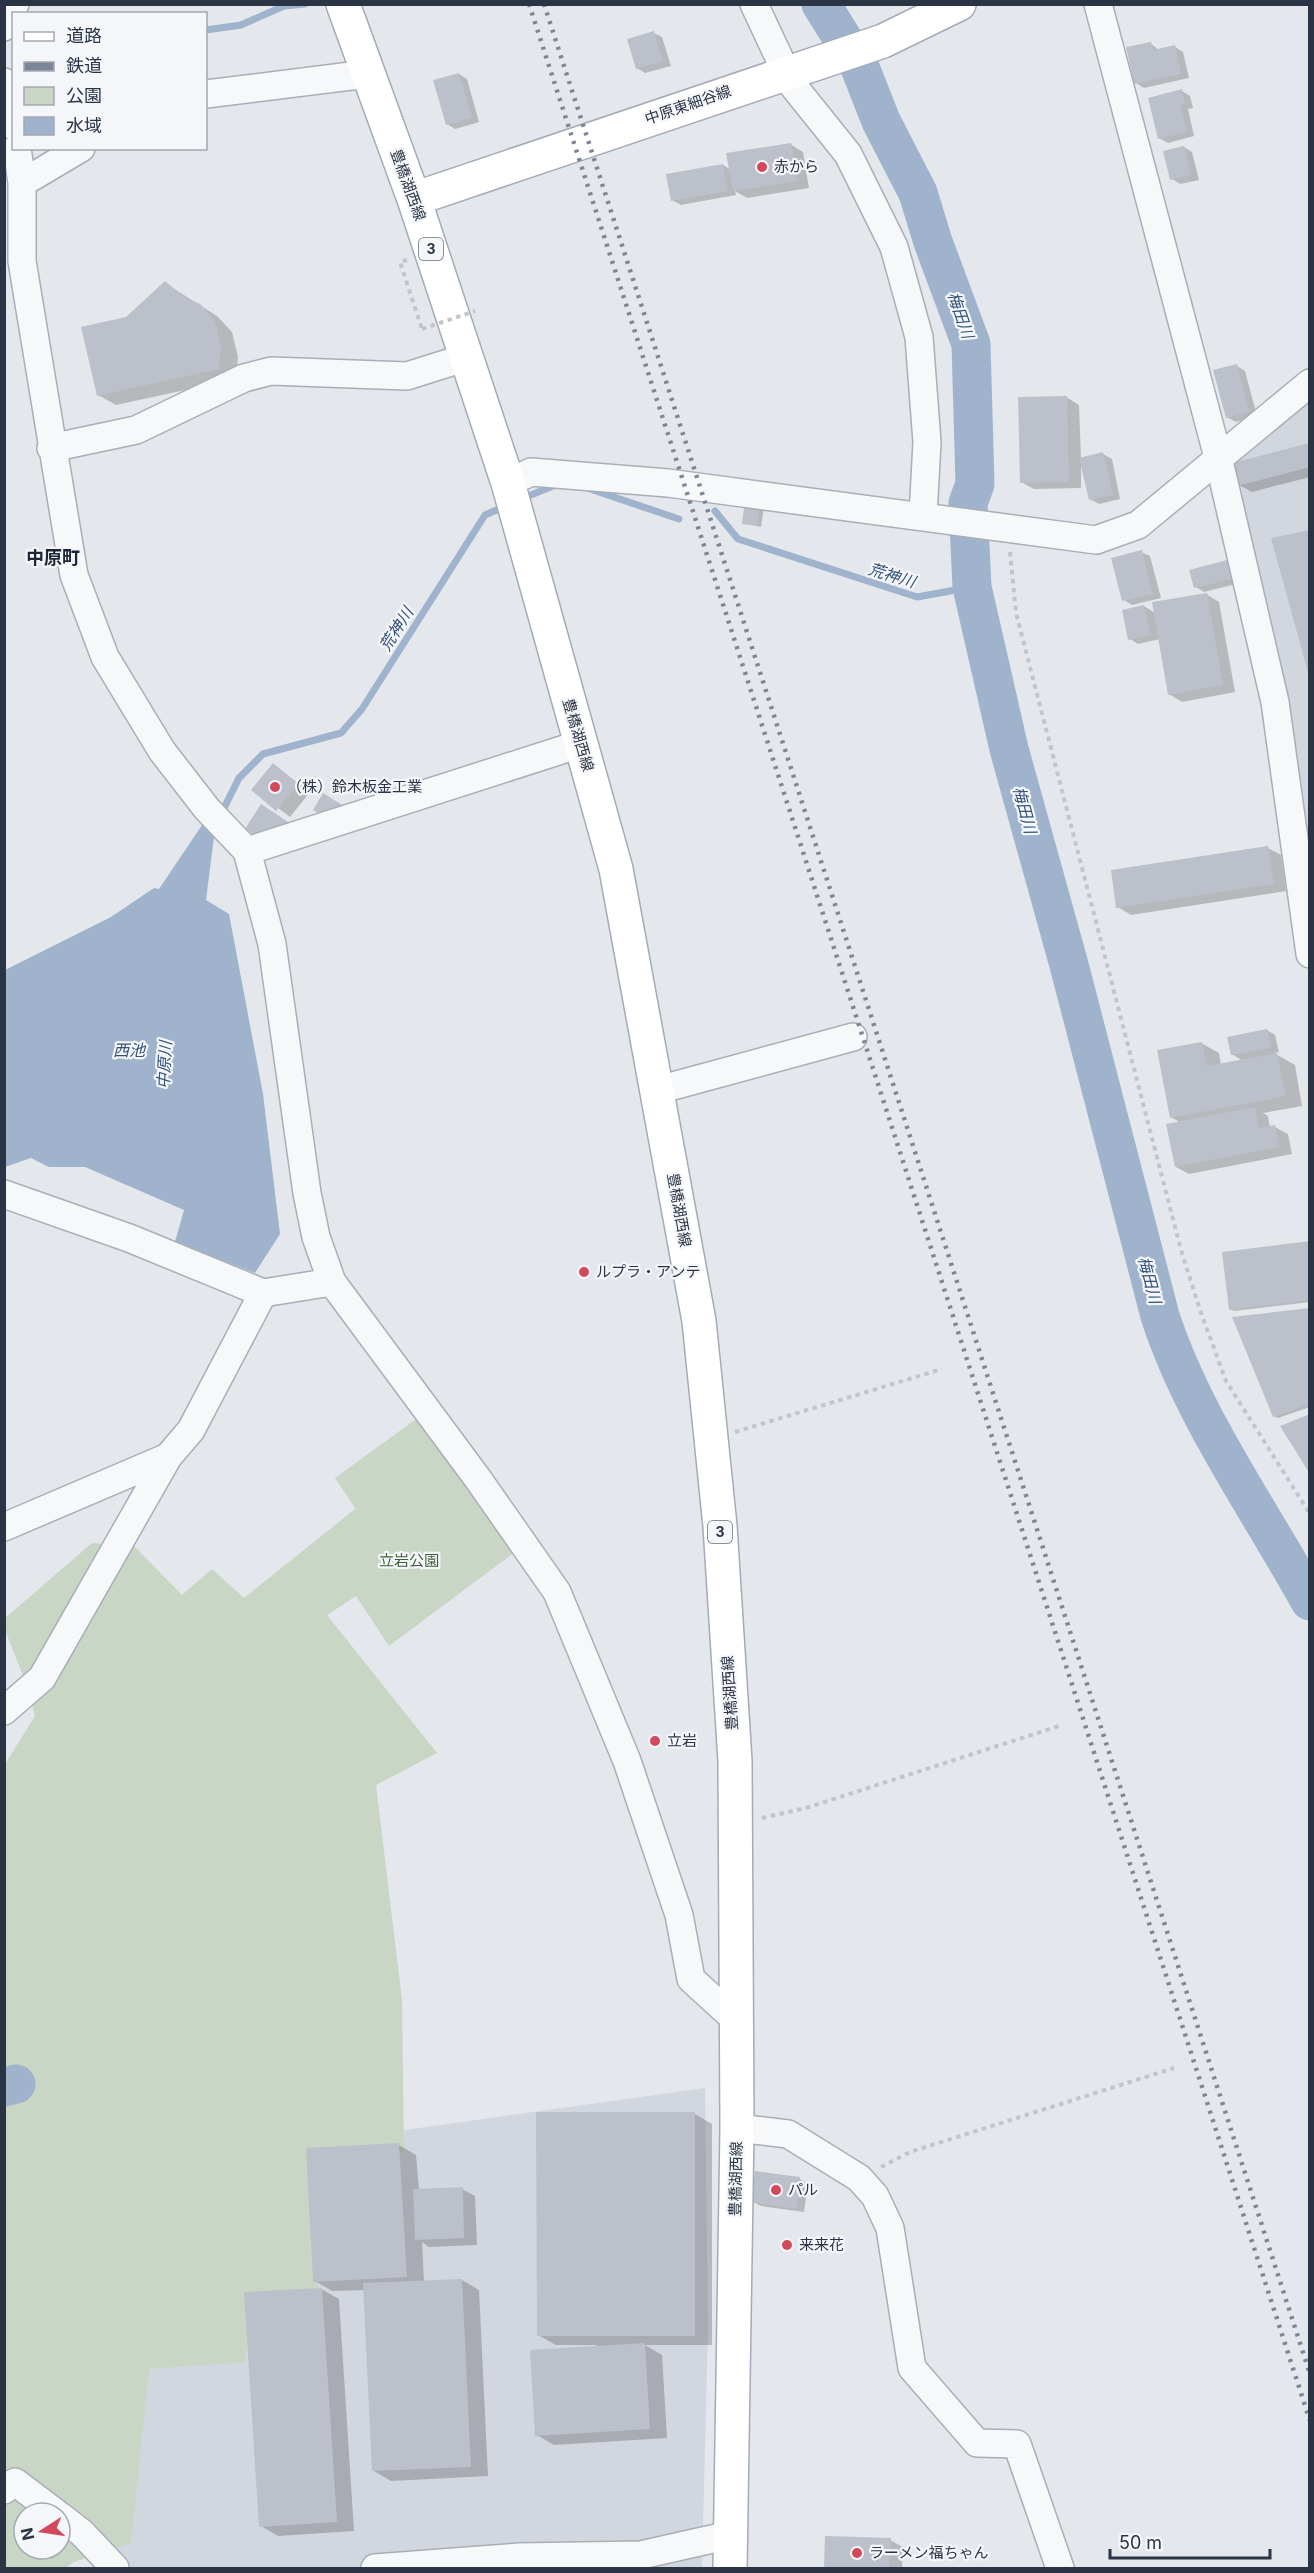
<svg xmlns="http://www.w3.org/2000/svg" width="1314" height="2573" font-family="Inter,'Noto Sans JP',sans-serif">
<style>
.built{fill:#d2d6de}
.green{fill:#c9d6c5;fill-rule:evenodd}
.water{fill:#9fb4cc}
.shadow{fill:#0003}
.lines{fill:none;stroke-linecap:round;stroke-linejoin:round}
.stream{stroke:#9fb4cc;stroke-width:7}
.river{stroke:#9fb4cc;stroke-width:39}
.building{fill:#bbc0ca}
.minor-casing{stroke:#a9aeb7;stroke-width:30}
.major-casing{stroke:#a3abb8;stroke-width:36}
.path{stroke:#c2c5cb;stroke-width:4;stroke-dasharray:4.5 4.5;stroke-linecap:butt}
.minor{stroke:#f7f8fa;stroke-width:27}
.major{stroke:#fff;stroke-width:33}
.rail{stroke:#7d8696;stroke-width:4.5;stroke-dasharray:3 6;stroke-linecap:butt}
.path-bridge{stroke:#c2c5cb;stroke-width:4;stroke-dasharray:4.5 4.5;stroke-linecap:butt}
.poi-dot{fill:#d1495b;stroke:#f4f6f9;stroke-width:2}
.labels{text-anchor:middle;stroke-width:4.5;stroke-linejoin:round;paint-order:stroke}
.shield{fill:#f4f6f9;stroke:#676e7b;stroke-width:1.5}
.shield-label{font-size:14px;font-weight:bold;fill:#2b3445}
.street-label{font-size:15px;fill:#2b3445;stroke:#f4f6f9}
.poi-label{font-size:15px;fill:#2b3445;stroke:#f4f6f9;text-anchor:start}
.park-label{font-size:15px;fill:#3f6138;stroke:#f4f6f9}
.water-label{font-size:16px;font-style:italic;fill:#34527a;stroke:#f4f6f9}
.quarter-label{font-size:18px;font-weight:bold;fill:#1d2536;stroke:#f4f6f9}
</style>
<rect width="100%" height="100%" fill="#e4e7ec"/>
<path class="built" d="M1309 399V881L1227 468Z
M705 2088 708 2329 702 2568H105L149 2350 298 2145Z"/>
<path class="green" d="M423 1414 519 1549 389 1646 356 1596 327 1615 437 1753 376 1785 402 2000 404 2151 316 2163 318 2288 254 2296 245 2362 149 2369 131 2543 74 2562 66 2568H5L4 1766 35 1716 29 1691 5 1630 4 1619 92 1543 134 1546 182 1595 212 1569 244 1598 355 1509 359 1514 335 1478ZM24 2513H60V2549H24Z"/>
<path class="water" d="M202 825 214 837 206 900 229 914 263 1094 280 1234 255 1273 175 1242 184 1210 85 1167H49L31 1158 5 1167V970L111 917 154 888 159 889Z"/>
<path class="shadow" d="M654 33 662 37 671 66 645 73 637 68Z
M1150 43 1159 50 1175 47 1183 52 1189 78 1144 88 1136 83Z
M459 74 467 79 479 122 455 129 447 124Z
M1182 91 1190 96 1193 108 1188 109 1194 136 1168 143 1159 138Z
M790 144 803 152 809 188 747 198 735 191 736 195 681 205 672 200 723 165 731 170Z
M1184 147 1192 152 1199 180 1180 184 1172 179Z
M165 283 217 316 232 332 238 357 236 379 116 405 98 395 127 318Z
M1237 366 1245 371 1257 416 1236 422 1227 417Z
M1066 397 1079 405 1081 459 1103 454 1112 459 1120 499 1099 504 1090 499 1081 464V488L1034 489 1021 482Z
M1310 445V477L1252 492 1239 485Z
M760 504 764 507 761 527 744 523Z
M1141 552 1150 556 1161 598 1132 605 1124 600Z
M1227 562 1235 566 1240 583 1204 592 1196 587Z
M1206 594 1219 602 1235 692 1182 702 1169 694 1160 639 1138 644 1130 639 1144 606 1155 613Z
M274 765 310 792 290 817 253 789Z
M1268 848 1281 855 1286 891 1131 915 1118 907Z
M1267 1030 1275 1035 1279 1052 1274 1053 1295 1065 1302 1106 1263 1113 1268 1116 1270 1128 1275 1127 1288 1134 1292 1154 1189 1174 1176 1167 1181 1123 1171 1117 1201 1043 1219 1053 1221 1065 1243 1061 1232 1054Z
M1310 1243V1302L1234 1311 1230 1309Z
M1310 1309V1407L1278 1418 1274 1416Z
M695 2114 712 2124V2345H645L662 2355 667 2438 554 2445 537 2435 597 2345H556L538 2335Z
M399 2145 416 2155 419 2190 462 2189 475 2196 477 2245 429 2247 422 2242 424 2282 462 2280 479 2290 488 2476 391 2481 374 2471 365 2290 332 2291 315 2281Z
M757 2173 800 2179 808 2184 804 2212 761 2206 753 2202Z
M321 2289 339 2299 354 2531 278 2536 261 2526Z
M826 2538 890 2540 903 2547 902 2568H825Z"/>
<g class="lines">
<path class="stream" d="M206 30 241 25 284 6 305 4
M590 489 679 519
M521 499 558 484
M715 511 738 539 917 597 972 587
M221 814 239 778 263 754 341 733 362 709 485 515 506 506"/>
<path class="river" d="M821 4 859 65 881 121 918 193 933 242 971 344 975 484 968 503 972 587 1009 749 1069 965 1160 1316C1193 1417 1258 1507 1310 1601
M4 2087 16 2084"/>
</g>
<path class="building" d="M654 31 663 61 636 69 627 39Z
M1151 42 1153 50 1175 45 1181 74 1134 84 1126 47Z
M459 73 472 118 446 125 433 80Z
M1182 89 1185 104 1180 105 1187 132 1158 139 1148 98Z
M791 143 797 181 733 191 726 153Z
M1184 146 1191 175 1170 180 1163 151Z
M723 164 728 191 671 201 666 174Z
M165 281 184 297 200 304 215 321 221 347 219 369 97 396 81 327 126 317Z
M1237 364 1249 412 1226 418 1213 370Z
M1067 396 1069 482 1020 483 1018 397Z
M1310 443V467L1237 486 1232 463Z
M1103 452 1113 495 1089 500 1079 458Z
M745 501 760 503 757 526 742 524Z
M1310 530V676H1309L1271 538Z
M1142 550 1153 594 1122 601 1111 558Z
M1227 560 1232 579 1194 588 1189 570Z
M1207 593 1223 685 1168 695 1152 602Z
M1144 605 1151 635 1128 640 1122 610Z
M273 763 298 784 276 811 251 790Z
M323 793 350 810 326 818 313 810Z
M261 804 288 822 282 833 259 838 245 829Z
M1268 846 1274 884 1116 908 1111 870Z
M1267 1029 1271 1048 1231 1055 1227 1037Z
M1202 1042 1207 1066 1277 1053 1286 1096 1170 1118 1157 1050Z
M1255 1107 1259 1128 1275 1125 1279 1147 1175 1167 1166 1124Z
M1310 1241V1300L1229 1310 1222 1252Z
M1310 1308V1404L1273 1417 1232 1317Z
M1310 1414V1474L1280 1426Z
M536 2112H695V2336H537Z
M399 2143 407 2277 313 2282 306 2148Z
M755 2171 800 2177 796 2209 751 2202Z
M463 2187 464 2238 415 2240 413 2189Z
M462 2279 471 2467 372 2471 363 2283Z
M322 2288 337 2522 259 2527 244 2292Z
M645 2343 650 2429 535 2436 530 2350Z
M825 2536 891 2538 889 2568H824Z"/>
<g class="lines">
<defs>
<path id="minor" d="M754 4 791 83 848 154 894 247 919 337 927 442 923 516
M1098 4 1219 461 1275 702 1310 954
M4 27 15 4
M4 82 14 126
M206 94 367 74
M17 148 22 183V261L74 575 105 657 162 751 207 809 247 851 272 944 307 1193 316 1237 332 1282 478 1479 557 1592 627 1761 679 1915 691 1979 736 2020
M22 183 81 148
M51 448 136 430 244 378 271 371 407 376 467 357
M508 483 531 472 668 483 1096 540 1138 525 1310 383
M247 851 580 744
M658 1090 853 1037
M4 1194 129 1238 263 1293 332 1282
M4 1527 168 1457
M4 1711 42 1678 168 1457 191 1430 263 1293
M737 2128 788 2134 859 2178 875 2196 890 2228 912 2368 977 2443 1017 2444 1060 2568
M4 2490 15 2482 56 2513
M60 2516 82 2533 115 2568
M375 2568 520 2557 641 2555 730 2535"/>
<path id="major" d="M343 4 414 199 508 483 616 869 699 1321 720 1526 735 1761 737 2128 730 2568
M414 199 883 41 959 4"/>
</defs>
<use href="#minor" class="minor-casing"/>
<use href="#major" class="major-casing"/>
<path class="path" d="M407 260 400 262 422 329
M1010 552 1016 613 1181 1250 1200 1310 1226 1381 1310 1514
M735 1432 942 1369
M762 1818 806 1808 1059 1726
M881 2167 910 2152 1174 2068"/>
<use href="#minor" class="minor"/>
<use href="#major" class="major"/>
<path class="rail" d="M529 4 1310 2421
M544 4 1310 2374"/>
<path class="path-bridge" d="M422 329 475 311"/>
</g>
<g class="poi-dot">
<circle cx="762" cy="167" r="6"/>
<circle cx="275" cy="787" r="6"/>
<circle cx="584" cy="1272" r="6"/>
<circle cx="655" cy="1741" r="6"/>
<circle cx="776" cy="2190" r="6"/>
<circle cx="787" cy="2245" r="6"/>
<circle cx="857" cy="2553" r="6"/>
</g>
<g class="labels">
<g class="shield">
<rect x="419" y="238" width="24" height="22" rx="4.5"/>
<rect x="708" y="1521" width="24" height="22" rx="4.5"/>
</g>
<g class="shield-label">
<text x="431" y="254">3</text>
<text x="720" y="1537">3</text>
</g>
<g class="street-label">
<text transform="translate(688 105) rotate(-19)" y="5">中原東細谷線</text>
<text transform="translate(408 185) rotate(70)" y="5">豊橋湖西線</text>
<text transform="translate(578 735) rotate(74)" y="5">豊橋湖西線</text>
<text transform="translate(679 1210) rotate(80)" y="5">豊橋湖西線</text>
<text transform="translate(730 1693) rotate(-94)" y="5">豊橋湖西線</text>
<text transform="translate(736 2179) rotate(-89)" y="5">豊橋湖西線</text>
</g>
<g class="poi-label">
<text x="774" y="172">赤から</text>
<text x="287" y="792">（株）鈴木板金工業</text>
<text x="596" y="1277">ルプラ・アンテ</text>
<text x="667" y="1746">立岩</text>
<text x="788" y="2195">パル</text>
<text x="799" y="2250">来来花</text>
<text x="869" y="2558">ラーメン福ちゃん</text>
</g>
<g class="park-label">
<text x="409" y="1566">立岩公園</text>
</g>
<g class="water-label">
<text transform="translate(961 315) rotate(71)" y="6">梅田川</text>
<text transform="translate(892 575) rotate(17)" y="6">荒神川</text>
<text transform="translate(396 629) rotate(-58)" y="6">荒神川</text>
<text transform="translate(1025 810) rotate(75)" y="6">梅田川</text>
<text x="129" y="1056">西池</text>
<text transform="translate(164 1065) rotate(-87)" y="6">中原川</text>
<text transform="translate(1150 1280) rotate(75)" y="6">梅田川</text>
</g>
<g class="quarter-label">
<text x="53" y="564">中原町</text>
</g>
</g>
<rect width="1314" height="2573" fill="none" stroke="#2b3445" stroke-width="12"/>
<rect x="12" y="12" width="195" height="138" fill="#f4f6f9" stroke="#a4a8b1" stroke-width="1.5"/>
<rect x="24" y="32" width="30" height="9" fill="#ffffff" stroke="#a4a8b1" stroke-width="1.5"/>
<text x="66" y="42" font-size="18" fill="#2b3445">道路</text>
<rect x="24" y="62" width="30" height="9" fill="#7d8696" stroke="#a4a8b1" stroke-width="1.5"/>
<text x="66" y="72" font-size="18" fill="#2b3445">鉄道</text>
<rect x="24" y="87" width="30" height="18" fill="#c9d6c5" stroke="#a4a8b1" stroke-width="1.5"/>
<text x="66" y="102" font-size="18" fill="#2b3445">公園</text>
<rect x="24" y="117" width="30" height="18" fill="#9fb4cc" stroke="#a4a8b1" stroke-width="1.5"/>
<text x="66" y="132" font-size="18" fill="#2b3445">水域</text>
<g transform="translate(42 2531) rotate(258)"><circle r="28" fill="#f4f6f9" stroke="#a4a8b1" stroke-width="1.5"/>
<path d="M0-4.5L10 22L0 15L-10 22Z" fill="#d1495b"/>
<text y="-9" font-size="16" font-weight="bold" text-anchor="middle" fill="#2b3445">N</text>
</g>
<path d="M1110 2549v9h160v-9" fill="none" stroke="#2b3445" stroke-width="3"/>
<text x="1119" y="2549" font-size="18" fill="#2b3445" stroke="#f4f6f9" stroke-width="4.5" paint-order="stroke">50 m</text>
</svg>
